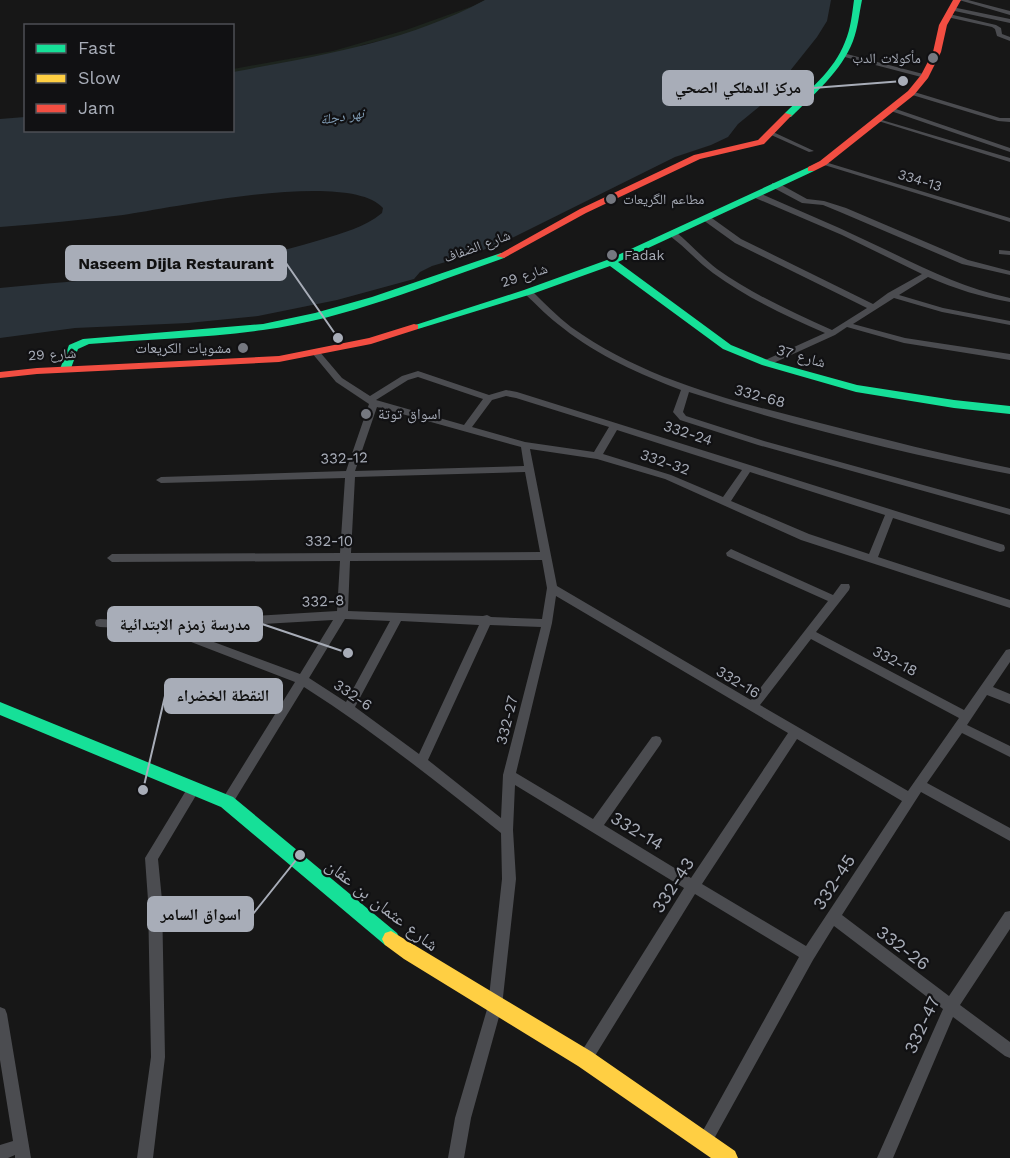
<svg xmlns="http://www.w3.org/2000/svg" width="1010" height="1158" font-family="'Work Sans','Noto Naskh Arabic',sans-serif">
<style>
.green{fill:#1d241e}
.water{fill:#2a3239}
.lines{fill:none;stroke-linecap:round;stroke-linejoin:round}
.street{fill:#4b4c50;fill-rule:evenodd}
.fast{fill:#16e098;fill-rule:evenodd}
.slow{fill:#ffcf43;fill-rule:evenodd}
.jam{fill:#f24e42;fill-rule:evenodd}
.poi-dot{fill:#757880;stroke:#111113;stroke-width:2}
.labels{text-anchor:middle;stroke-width:4.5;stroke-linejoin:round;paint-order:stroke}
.far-poi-label{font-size:14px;fill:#a8adb8;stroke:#111113;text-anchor:start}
.far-water-label{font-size:14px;font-style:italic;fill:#7f9bb3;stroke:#111113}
.far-street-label{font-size:14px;fill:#a8adb8;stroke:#111113}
.poi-label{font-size:15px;fill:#a8adb8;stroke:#111113;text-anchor:end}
.street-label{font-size:15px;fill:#a8adb8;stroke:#111113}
.near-street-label{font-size:18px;fill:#a8adb8;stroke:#111113}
.leader{fill:none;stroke:#a8adb8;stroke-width:2}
.callout-dot{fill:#a8adb8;stroke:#111113;stroke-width:2}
.callout{fill:#a8adb8;stroke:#a8adb8;stroke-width:2}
.callout-label{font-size:16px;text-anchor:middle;font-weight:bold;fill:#111}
</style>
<rect width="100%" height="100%" fill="#171717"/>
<path class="green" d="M485 0H493L413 33 362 45 358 48 233 82V69L333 51 406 30 473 6Z"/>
<path class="water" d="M485 0H831L827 21 817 37 766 101 738 124 728 137 711 145 675 157 514 237 476 253 432 266 420 272 414 279 337 300 258 316 188 323 75 328 0 338V288C106 278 218 271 320 240 342 233 364 228 382 213L383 208C349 169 172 208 123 215 82 220 41 224 0 227V119L25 117 26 130H232L233 72C318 56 407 42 485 0Z"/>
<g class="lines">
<path class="street" d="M959 0H968L1010 11V15Z
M952 7 1010 19V23L950 10 949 9Z
M949 14 996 25 1001 28 1002 34 1010 37V41L997 36 995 29 992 27 947 17 946 16Z
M843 53 927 75 928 76 925 78 841 56 840 55Z
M911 91 1000 118H1010V122L998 121 909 94 908 93Z
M890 107 1010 148V152L888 110 887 109Z
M875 118 1010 158V162L875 120Z
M769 132H773L814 151 809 152 769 134Z
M821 162H825L1010 218V222L821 164Z
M772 183H778L807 199 824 201 846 208 968 260 1010 271V275L962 264 840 212 823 205 802 203 772 187Z
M753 193H759C794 209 830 223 865 240 913 262 957 287 1010 298V302C982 297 955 289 928 277L899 295 943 308 1010 321V325L942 312 894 298 853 324 905 338 1010 354V360L904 343 847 327 835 335 769 365H763V361L825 333C786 316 747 298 713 273 698 262 685 247 670 236V232H676C690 244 703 258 717 269 752 294 792 312 832 330L867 308 735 243 703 220V216H709L741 239 873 304 888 293 922 274 842 235 753 197Z
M999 250 1010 251V255L999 254Z
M525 290H531C544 303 557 316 571 327 645 380 733 401 820 423 883 439 946 455 1010 468V474C902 453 794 426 689 392L683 412 686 416 764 441 1010 509V515L758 445 680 420 673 412 681 390C640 374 598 356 563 328 549 318 537 305 525 294Z
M316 350 319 351 342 378 370 396 402 376 418 371 489 395 506 390 517 392 1004 545 1005 548 1004 551 1000 552 893 518 878 557 1010 600V608L801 540 665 479 597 459 530 449 557 586 751 700 828 601 727 556 726 553 731 549 833 595 841 584H849L850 587 849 590 816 632 964 710 1006 650 1010 649V662L993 687 1010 694V704L987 695 967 725 1010 746V757L962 733 927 783 1010 828V841L921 792 842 915 949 996 1005 912 1010 911V929L960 1005 1010 1042V1058L1005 1056 953 1017 893 1158H877L943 1009 834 926 813 960 710 1146 705 1149 700 1146 697 1141 700 1136 799 957 695 894 590 1064 585 1066 580 1064 578 1059 580 1054 684 888 515 785 513 830 516 879 502 1006 471 1118 464 1158H448L455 1118 488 1006 502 879 501 833C437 782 373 731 304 687L231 806 227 807 223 806 221 802 223 798 295 682 160 630 100 627 96 626 95 623 96 620 100 619 158 622 337 611 340 561 112 562 107 558 112 554 340 553 345 478 161 483 156 480 161 477 346 471 369 404 336 382 312 353ZM418 377 483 399 464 425 376 400 408 380ZM506 396 516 398 609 427 594 452 525 442 472 427 492 400ZM377 407 521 447 524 466 355 471ZM617 430 742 470 723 497 671 475 603 454ZM525 472 540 552 351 553 355 477ZM750 472 885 515 869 554 809 534 731 501ZM542 560 547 588 542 619 491 617 487 615 483 616 348 611 350 561ZM556 596 788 733 691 878 604 825 660 745 662 741 660 737 656 736 652 737 593 819 516 773 552 623ZM345 619 390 621 346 702 309 678ZM333 620 300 674 179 629ZM401 621 479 625 419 754 355 707ZM490 625 541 627 503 775 501 818 428 760ZM811 639 959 718 908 791 760 705ZM797 739 902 801 806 946 702 884Z
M194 783 198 784 200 788 198 792 158 859 162 900 165 1057 153 1158H137L151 1057 148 900 145 858 190 784Z
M0 1007 5 1009 7 1014 31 1158H15V1155L8 1158H0V1145L13 1141 0 1060Z"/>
<path class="fast" d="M854 0H862C859 14 858 28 853 41 841 72 814 94 791 117H785V113C807 92 834 71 845 42 851 28 852 14 854 0Z
M811 166 814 167V171L618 262 731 345 770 361 857 385 954 400 1010 406V414L954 408 856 392 762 365 723 349 610 266 532 294 418 329H410L409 327 524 290 607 260Z
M501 253 506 256 504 258C426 285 346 319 263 330 206 338 147 339 89 344L78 349 70 371 66 372 60 369 69 345 83 339 263 324 315 313 372 297Z
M0 702 233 797 397 933 400 939 397 945 391 947 385 945 221 807 0 715Z"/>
<path class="slow" d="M391 931 592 1052 735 1151 738 1158H711L578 1066 404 959 385 945 382 939 385 933Z"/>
<path class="jam" d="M953 0H961L947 25 941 52 928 78 914 95 826 165 814 171H808V167L820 161 908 91 921 75 933 52 939 25Z
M785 113 792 115 764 144 700 159 586 213 504 258 496 256 580 209 694 155 758 140Z
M414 324 418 325V329L371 344 279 362 37 374 0 378V372L37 368 279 356 369 338Z"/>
</g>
<g class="poi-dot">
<circle cx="933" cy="58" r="6"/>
<circle cx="611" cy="199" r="6"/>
<circle cx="612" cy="255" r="6"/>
<circle cx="243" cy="348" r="6"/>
<circle cx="366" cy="414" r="6"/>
</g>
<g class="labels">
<g class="far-poi-label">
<text x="921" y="63" text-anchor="end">مأكولات الدب</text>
<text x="623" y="204">مطاعم الگريعات</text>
<text x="624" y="260">Fadak</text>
</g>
<g class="far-water-label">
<text transform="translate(342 116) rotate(-9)" y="5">نهر دجلة</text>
</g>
<g class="far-street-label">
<text transform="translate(920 180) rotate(17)" y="5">334-13</text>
<text transform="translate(477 246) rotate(-20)" y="5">شارع الضفاف</text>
<text transform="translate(524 275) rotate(-18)" y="5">شارع 29</text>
<text transform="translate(52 354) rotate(-3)" y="5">شارع 29</text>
</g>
<g class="poi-label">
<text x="231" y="353">مشويات الكريعات</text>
<text x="378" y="419" text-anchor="start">اسواق توتة</text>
</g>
<g class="street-label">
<text transform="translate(801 356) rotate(16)" y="5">شارع 37</text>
<text transform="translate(760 396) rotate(15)" y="5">332-68</text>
<text transform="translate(688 433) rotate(18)" y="5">332-24</text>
<text transform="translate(344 458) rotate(-2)" y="5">332-12</text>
<text transform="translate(665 462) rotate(19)" y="5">332-32</text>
<text x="329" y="546">332-10</text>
<text transform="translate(323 601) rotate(-2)" y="5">332-8</text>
<text transform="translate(895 661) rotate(28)" y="5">332-18</text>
<text transform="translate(738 682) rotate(31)" y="5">332-16</text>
<text transform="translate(353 695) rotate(34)" y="5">332-6</text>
<text transform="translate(507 720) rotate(-76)" y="5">332-27</text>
</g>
<g class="near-street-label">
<text transform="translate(637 831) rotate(31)" y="6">332-14</text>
<text transform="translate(834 882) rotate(-57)" y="6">332-45</text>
<text transform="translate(673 885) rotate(-57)" y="6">332-43</text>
<text transform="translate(382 905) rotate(38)" y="6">شارع عثمان بن عفان</text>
<text transform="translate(903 948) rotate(37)" y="6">332-26</text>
<text transform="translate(922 1025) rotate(-65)" y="6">332-47</text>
</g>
</g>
<path class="leader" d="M903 81L813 88M338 338L286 263M348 653L262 624M143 790L165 696M300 855L253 914"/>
<g class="callout-dot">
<circle cx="903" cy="81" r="6"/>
<circle cx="338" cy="338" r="6"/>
<circle cx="348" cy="653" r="6"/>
<circle cx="143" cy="790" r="6"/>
<circle cx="300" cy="855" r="6"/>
</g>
<g class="callout">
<rect x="663" y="71" width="150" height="34" rx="6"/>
<rect x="66" y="246" width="220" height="34" rx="6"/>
<rect x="108" y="607" width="154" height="34" rx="6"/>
<rect x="165" y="679" width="117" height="34" rx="6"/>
<rect x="148" y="897" width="105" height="34" rx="6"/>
</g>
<g class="callout-label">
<text x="738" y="93">مركز الدهلكي الصحي</text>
<text x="176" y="269">Naseem Dijla Restaurant</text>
<text x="185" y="630">مدرسة زمزم الابتدائية</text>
<text x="223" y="701">النقطة الخضراء</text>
<text x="201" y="920">اسواق السامر</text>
</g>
<rect x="24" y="24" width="210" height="108" fill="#111113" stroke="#4d4f55" stroke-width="1.5"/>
<rect x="36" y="44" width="30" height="9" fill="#16e098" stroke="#4d4f55" stroke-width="1.5"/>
<text x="78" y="54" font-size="18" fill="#a8adb8">Fast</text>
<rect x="36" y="74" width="30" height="9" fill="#ffcf43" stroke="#4d4f55" stroke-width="1.5"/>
<text x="78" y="84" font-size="18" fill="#a8adb8">Slow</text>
<rect x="36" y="104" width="30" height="9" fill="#f24e42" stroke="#4d4f55" stroke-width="1.5"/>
<text x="78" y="114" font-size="18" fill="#a8adb8">Jam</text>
</svg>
